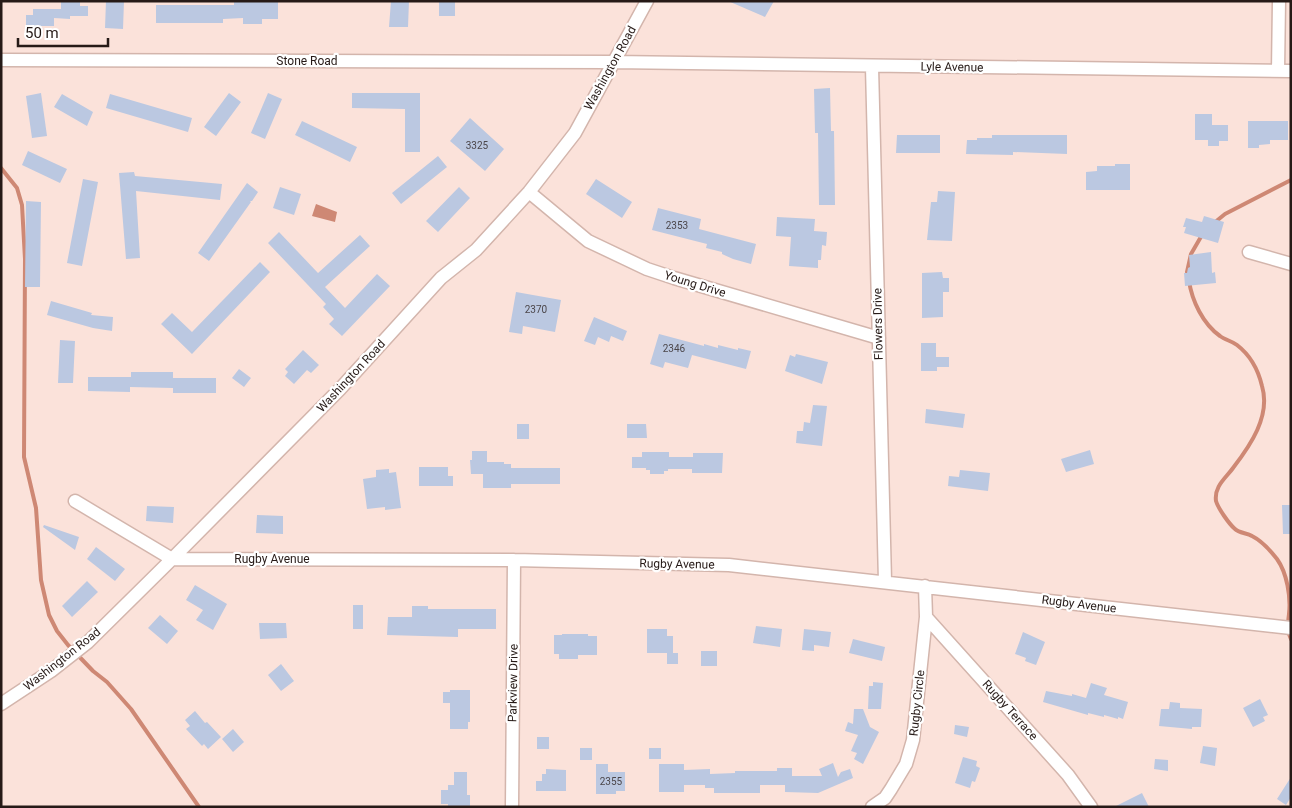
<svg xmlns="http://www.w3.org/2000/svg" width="1292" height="808" font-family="Roboto,sans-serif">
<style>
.water{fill:#ce8874}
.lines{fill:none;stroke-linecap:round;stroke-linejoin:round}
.stream{stroke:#ce8874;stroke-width:4}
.building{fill:#bbc8e1}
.minor-casing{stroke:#d3b5ac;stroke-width:15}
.minor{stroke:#fff;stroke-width:12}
.labels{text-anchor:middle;stroke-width:4.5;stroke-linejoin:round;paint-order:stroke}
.number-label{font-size:10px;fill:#4b464a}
.street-label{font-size:12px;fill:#261a17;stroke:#fff}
</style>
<rect width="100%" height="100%" fill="#fbe2da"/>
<path class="water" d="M316 204 337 212 335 222 312 216Z"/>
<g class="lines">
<path class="stream" d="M1 168 17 188 22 205 25 259 24 457 36 508 41 580 49 615 57 631 68 645 93 671 107 682 131 709 199 807
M1214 223 1225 214 1291 180
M1187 272 1191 254 1202 235
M1189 281C1192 301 1203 324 1220 336 1225 340 1232 341 1237 345 1250 355 1258 369 1262 386 1271 416 1250 446 1233 468 1226 478 1214 486 1216 501 1218 508 1229 524 1235 529 1239 533 1247 533 1252 536 1262 541 1270 550 1277 559 1287 573 1291 597 1289 614 1288 624 1286 629 1291 639"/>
</g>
<path class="building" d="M61 1H80V6H88V16H70V19L54 18V26H26V15H33V9H61Z
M106 1H124L123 29 105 28Z
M234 1H278V19H262V24H243V18L223 19V23H156V5H234Z
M391 1H409L408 27H389Z
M439 1H455V16H439Z
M728 1H774L765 17Z
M830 88 831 131H834L835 205H819L818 133H815L814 89Z
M41 93 47 136 32 138 26 96Z
M229 93 241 102 216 136 204 127Z
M268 93 282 99 265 139 251 133Z
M352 93H420V152H405V109L352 108Z
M62 94 93 112 87 126 54 107Z
M110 94 192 118 188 132 106 108Z
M1195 114H1212V125H1228V141H1219V146H1208V140H1195Z
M470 118 504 149 485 171 450 141Z
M302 121 357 147 350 162 295 135Z
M1248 121H1288V140H1270V144L1259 145V148H1248Z
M897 135H940V153H896Z
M992 135H1067V154L1013 152V155L966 154 967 140H977V138H992Z
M28 151 67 169 60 183 22 165Z
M438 156 447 167 401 204 392 193Z
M1115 164H1130V190H1086V172L1097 171V166H1115Z
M134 172 135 176 222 184 220 200 136 191 140 258 126 259 119 173Z
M83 179 98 182 82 266 67 263Z
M596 179 632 202 622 218 586 194Z
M247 183 258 192 252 201H250L251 202 209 261 198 253Z
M280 187 301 194 294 215 273 208Z
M459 187 470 198 438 232 426 221Z
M938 191 955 192 952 241 927 240 931 202H937Z
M26 201 41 202 40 287H25Z
M658 208 701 219 699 229 756 244 751 264 733 259 722 254V252L706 248 707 244 652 230Z
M1204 216 1224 222 1218 243 1184 233 1186 227H1183L1186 218 1202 222Z
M777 217 815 219 814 231 827 232 826 246 822 245 821 260H818V268L789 266 791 237 776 236Z
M279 232 318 273 360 235 370 246 325 287 345 308 377 274 390 286 342 336 329 324 334 319 323 307 326 304 268 243Z
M1211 252 1212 273 1215 272 1216 283 1185 286 1184 273H1187L1188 268 1190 267 1189 255Z
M260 262 270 272 192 354 161 324 172 313 192 332Z
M942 272 943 278H949V292H943V317L922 318V273Z
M516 292 561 300 555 332 523 326 522 334 509 332Z
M51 301 92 313 91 315 113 317 112 331 93 328 47 315Z
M594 317 627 331 623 341 611 336 609 342 598 337 595 345 584 341Z
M659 334 704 346V344L718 348V345L738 350V348L751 351 746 369 692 355 688 368 665 362 663 368 650 364Z
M60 340 75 341 73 383H58Z
M921 343H936V357H949V367H937V371H921Z
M303 350 319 365 311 373 307 370 294 384 285 376 288 372 285 369Z
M796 354 828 362 822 384 785 371 790 355 795 357Z
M239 369 251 378 244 387 232 378Z
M131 372H173V378H216V393H173V388L130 387V392L88 391V377H131Z
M813 405 827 406 822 446 796 443 797 431H803L804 422 810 423Z
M926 409 965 414 963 428 925 423Z
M517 424H529V439H517Z
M627 424H646L647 438H627Z
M1090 450 1094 464 1066 472 1061 459Z
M472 451H487V462H504V464H511V468H560V484H511V488H483V474H471L470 460H472Z
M642 452H669V457H693V453H723L722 473H692V469H668V471H664V474H650V470H646V468H632V457H642Z
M419 467H448V476H453V486H419Z
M389 469V473L396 472 401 508 385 510V507L367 509 363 479 376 477V470Z
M960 470 990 473 988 491 948 486 949 476 959 477Z
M1282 505H1291V534H1283Z
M147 506 174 507 173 523 146 521Z
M257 515 283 516V534L256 533Z
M44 525 79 537 75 550 43 527Z
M96 547 125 569 115 581 87 559Z
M87 581 98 592 72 617 62 606Z
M195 585 227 604 213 630 196 620 203 610 186 600Z
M353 605H363V629H353Z
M412 606H428V609H496V629H458V637L387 635 388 617H412Z
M160 615 178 631 167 644 148 628Z
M259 623H286L287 638 260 639Z
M756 626 782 629 780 647 753 643Z
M647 629H667V636H673V653H678V664H667V653H647Z
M804 629 831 632 829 647 814 645V651L802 650Z
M1023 632 1045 642 1036 665 1025 661 1026 658 1015 654Z
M562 634H588V636H597V655H578V659H559V654H554V635H562Z
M853 639 885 647 882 661 849 653Z
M701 651H717V666H701Z
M281 664 294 681 281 691 268 675Z
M873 682 883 683 881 709H868L869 686H873Z
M1091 683 1107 688 1104 695 1128 702 1123 719 1118 717V719L1104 715V717L1088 713V715L1043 702 1046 691 1072 696V694L1086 698Z
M450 690H470V722H468V729H450V703H443V692H450Z
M1260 699 1268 715 1263 717 1265 721 1253 727 1243 708Z
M1170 702 1180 703V708L1202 709 1201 727H1192V729L1159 726 1161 709H1169Z
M854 709H863L870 727 879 732 863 764 854 759 857 753 851 751 858 735 845 731 848 722 853 724Z
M195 711 205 723 207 722 221 737 208 749 204 744 202 746 186 729 190 726 185 720Z
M955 725 969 727 967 737 954 734Z
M233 729 244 742 233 752 222 739Z
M537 737H549V749H537Z
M1203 746 1217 748 1215 766 1200 763Z
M580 748H592V760H580Z
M649 748H661V759H649Z
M963 757 977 761 976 766 980 768 975 782 972 781 970 788 955 783Z
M1155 759 1168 760V771L1154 769Z
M833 763 838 777 841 772 850 769 853 778 818 793 785 792V785H760V793H714V788H705V785H684V792H659V764H684V770L710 769V774L735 773V771H777V768H792V776H822L819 769Z
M596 764H608V772H625V791H616V794H596Z
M546 769 566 770V791H536V781H542V774H546Z
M454 772H467V795H470V807H448V804H441V790H448V785H454Z
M1291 777V797L1286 805 1277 799Z
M1142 793 1149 807H1114Z"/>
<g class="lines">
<defs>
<path id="minor" d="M1 60 613 62 1291 71
M872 67 885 581
M1278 71 1279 1
M529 192 588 241 647 269 674 278 879 338
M1249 252 1291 264
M75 501 172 559 514 560 729 565 1291 628
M926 617 1068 775 1091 807
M1 704 51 671 88 642 172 559 340 389 441 278 476 250 529 192 575 133 647 1
M512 807 514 560
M872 807 885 798 891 789 906 764 913 740 926 617 925 586"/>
</defs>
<use href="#minor" class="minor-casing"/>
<use href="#minor" class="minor"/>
</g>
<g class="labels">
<g class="number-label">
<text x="477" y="149">3325</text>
<text x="677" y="229">2353</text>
<text x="536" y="313">2370</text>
<text x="674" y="352">2346</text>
<text x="611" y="785">2355</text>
</g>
<g class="street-label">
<text x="307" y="65">Stone Road</text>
<text transform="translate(952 67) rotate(1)" y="4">Lyle Avenue</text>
<text transform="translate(610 68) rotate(-61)" y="4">Washington Road</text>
<text transform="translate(695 284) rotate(17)" y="4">Young Drive</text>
<text transform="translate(878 324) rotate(-91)" y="4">Flowers Drive</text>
<text transform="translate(351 376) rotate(-47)" y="4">Washington Road</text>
<text x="272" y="563">Rugby Avenue</text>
<text transform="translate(677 564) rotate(1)" y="4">Rugby Avenue</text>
<text transform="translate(1079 604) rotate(7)" y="4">Rugby Avenue</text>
<text transform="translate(62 659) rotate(-38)" y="4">Washington Road</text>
<text transform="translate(513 683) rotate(-89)" y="4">Parkview Drive</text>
<text transform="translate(917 703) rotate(-84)" y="4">Rugby Circle</text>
<text transform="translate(1010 710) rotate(48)" y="4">Rugby Terrace</text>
</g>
</g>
<rect width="1292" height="808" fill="none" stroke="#261a17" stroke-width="5"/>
<path d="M18 38v8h90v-8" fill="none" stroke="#261a17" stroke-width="2.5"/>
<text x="25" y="38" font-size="15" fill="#261a17" stroke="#ffffff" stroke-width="4" paint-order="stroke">50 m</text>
</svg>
